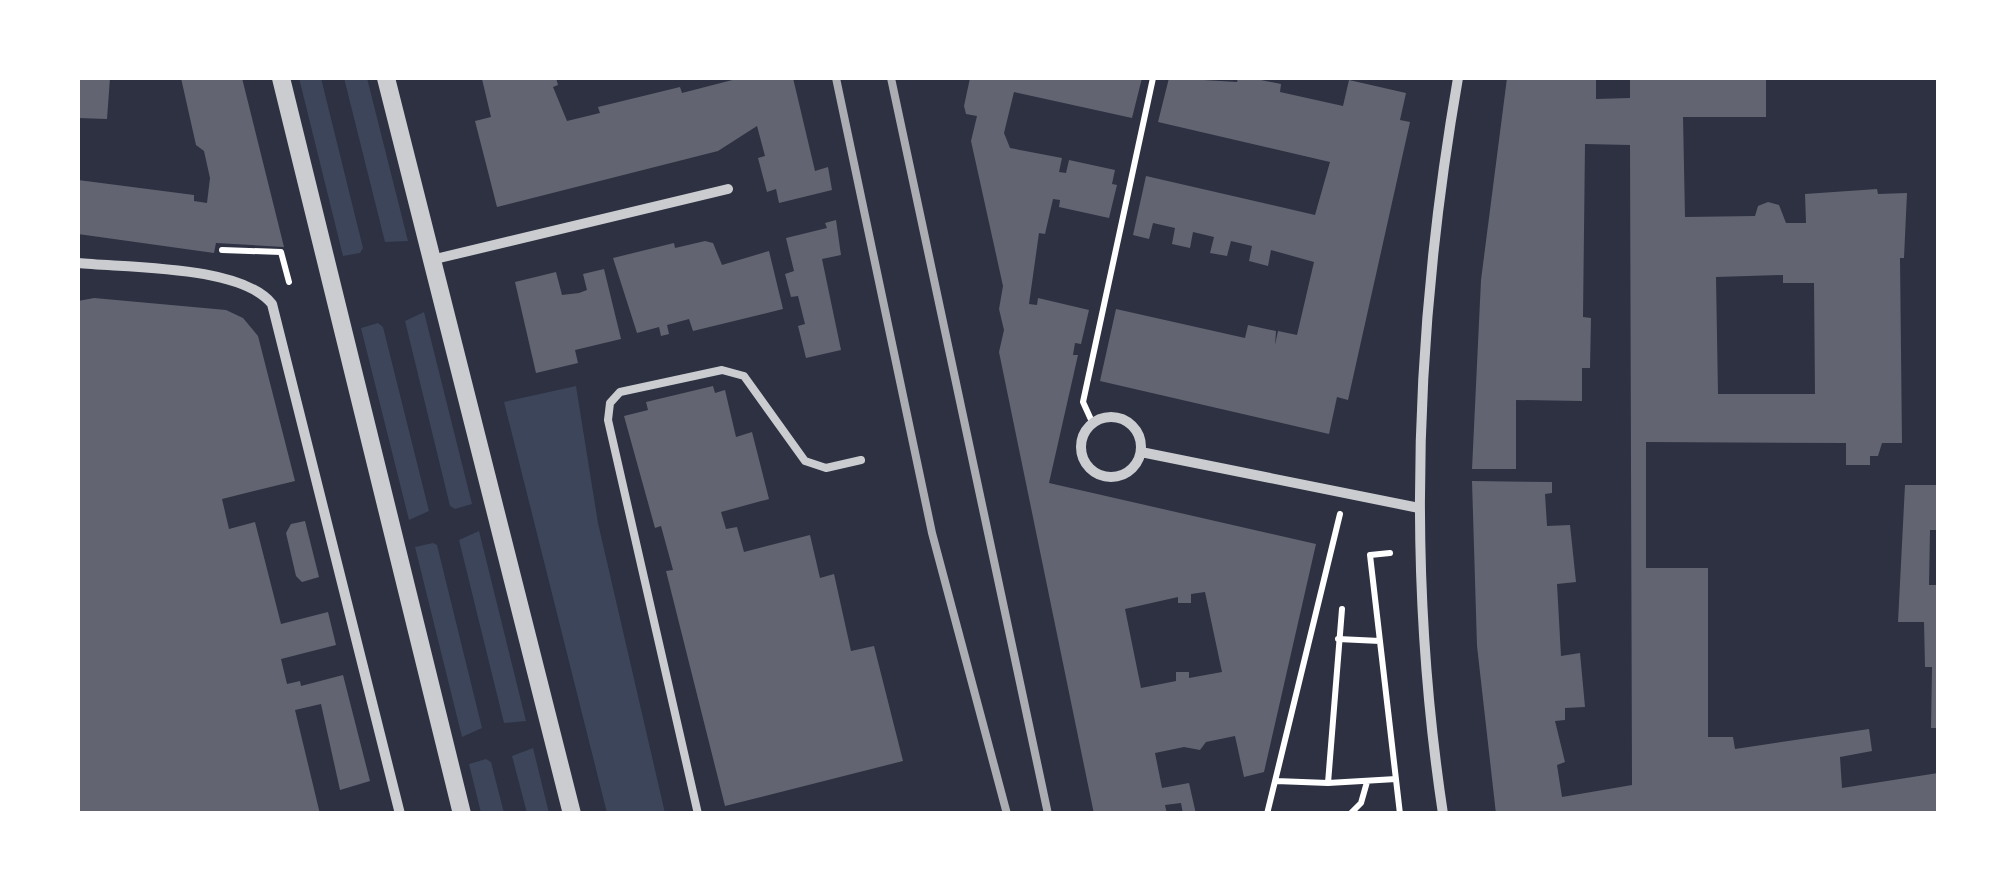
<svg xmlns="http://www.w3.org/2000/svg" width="2016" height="891" font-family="'Exo 2',sans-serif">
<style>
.green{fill:#3c4559}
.building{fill:#626471;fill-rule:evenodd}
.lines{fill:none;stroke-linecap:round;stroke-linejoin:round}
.path{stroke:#fff;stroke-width:6}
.service{stroke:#caccd0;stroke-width:8}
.minor{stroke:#caccd0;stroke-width:10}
.tertiary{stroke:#caccd0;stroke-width:18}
.rail{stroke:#abadb3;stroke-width:8}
</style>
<rect width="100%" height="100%" fill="#2d3142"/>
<path class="green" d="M299 78H321L363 248 360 253 343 256Z
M344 78H367L408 241 385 242Z
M424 312 472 504 455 509 450 506 405 321Z
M378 323 383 327 429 511 409 520 361 328Z
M576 386 598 523 665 813H607L504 402Z
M479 531 526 721 504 723 459 540Z
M433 543 437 545 482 728 462 737 415 547Z
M533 748 549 813H527L512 756Z
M486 759 491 762 504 813H481L469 764Z"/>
<path class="building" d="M78 78H110L107 119 78 118Z
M181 78H242L284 247 216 243 214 253 78 234V180L194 195V201L207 203 210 178 204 151 196 145Z
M556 78 558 85 553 87 567 121 600 113 598 107 680 87 682 93 740 78H793L815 171 828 167 832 190 779 203 776 189 767 192 758 158 765 156 757 126 718 151 497 207 475 121 491 117 482 79Z
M970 78H1142L1132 118 1014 92 1004 133 1010 148 1062 158 1059 172 1066 173 1069 160 1115 170 1112 184 1117 185 1109 218 1059 207 1060 200 1053 199 1045 234 1039 233 1029 304 1037 305 1038 298 1089 310 1081 344 1075 343 1073 355H1078L1049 483 1316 544 1264 772 1244 777 1235 736 1206 742 1200 750 1184 747 1155 753 1162 788 1189 783 1196 814H1183L1181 803 1165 805 1167 814H1094L999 352 1004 330 999 309 1003 286 971 141 977 116 966 114 964 106ZM1205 592 1222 672 1189 678V672H1176V681L1141 688 1125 609 1178 597V603H1191V594Z
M1169 78 1237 82 1238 78H1251L1281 84 1280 92 1343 106 1349 80 1406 93 1400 120 1410 122 1348 400 1337 397 1329 434 1100 381 1116 309 1245 338 1248 325 1276 331 1275 345 1278 331 1297 335 1314 262 1271 250 1268 266 1249 261 1252 246 1231 241 1227 256 1210 253 1214 237 1193 232 1190 248 1172 244 1175 228 1153 223 1149 239 1133 235 1146 176 1315 215 1330 162 1158 122Z
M1507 78H1596V99L1630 98V78H1766V117H1683L1685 217 1755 216 1758 206 1768 202 1779 205 1786 223H1806L1805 194 1877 189 1878 194 1907 193 1904 258H1900L1902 443H1882L1878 456H1870V465H1846V443L1646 442V568H1708V737H1733L1735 749 1869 729 1872 751 1840 757 1842 788 1938 773V814H1496L1477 646 1472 481 1552 482V493L1545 494 1547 526 1570 525 1576 582 1557 584 1561 656 1580 653 1585 707 1565 708V720L1555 721 1565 762 1557 765 1562 797 1632 785 1630 145 1585 144 1583 317 1591 318 1590 368H1582V401L1516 400V469H1472L1481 280ZM1783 275V283H1814L1815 394H1718L1716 277Z
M836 220 841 255 822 259 841 350 806 358 798 326 805 324 798 296 791 297 785 274 794 271 786 238 827 228 825 223Z
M705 241 713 243 722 265 769 251 783 309 693 331 689 319 667 325 669 334 661 336 659 327 637 333 613 258 674 243 675 248Z
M604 269 621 339 575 350 578 363 536 373 515 282 556 272 562 295 579 293 587 290 583 274Z
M94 298 226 310 243 318 258 336 295 481 222 499 229 529 255 522 281 624 328 612 336 645 281 659 287 684 300 681 301 686 343 675 370 781 340 790 321 704 295 710 320 814H78V301Z
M713 386 715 393 725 390 736 437 752 432 769 499 721 512 726 529 737 527 744 552 810 535 820 578 834 574 851 651 874 646 903 761 725 806 666 571 673 570 661 526 655 528 624 416 648 410 646 402Z
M1905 485H1938V530H1930L1929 585H1938V728H1931L1932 667H1925L1924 622H1898Z
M305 521 319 577 302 582 296 576 286 533 291 524Z"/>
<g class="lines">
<path class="path" d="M222 250 281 252 289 282
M1093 424 1083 402 1153 78
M1390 553 1370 555 1400 814
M1338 639 1380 641
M1276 781 1328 783 1396 779
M1328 783 1342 609
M1267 814 1340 514
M1350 814 1361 803 1367 782"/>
<path class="service" d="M698 814 608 420 610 403 620 392 722 370 744 376 805 461 826 468 861 460"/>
<path class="minor" d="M431 260 728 189
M78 263C127 268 241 265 272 304L400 814
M1081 447a30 30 0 1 1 60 0a30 30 0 1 1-60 0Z
M1141 452 1419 508
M1443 814C1406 570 1416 319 1458 78"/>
<path class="tertiary" d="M281 78 462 814
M386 78 572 814"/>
<path class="rail" d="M836 78 932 533 1007 814
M891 78 1048 814"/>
</g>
<rect width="2016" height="891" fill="none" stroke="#ffffff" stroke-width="160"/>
</svg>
